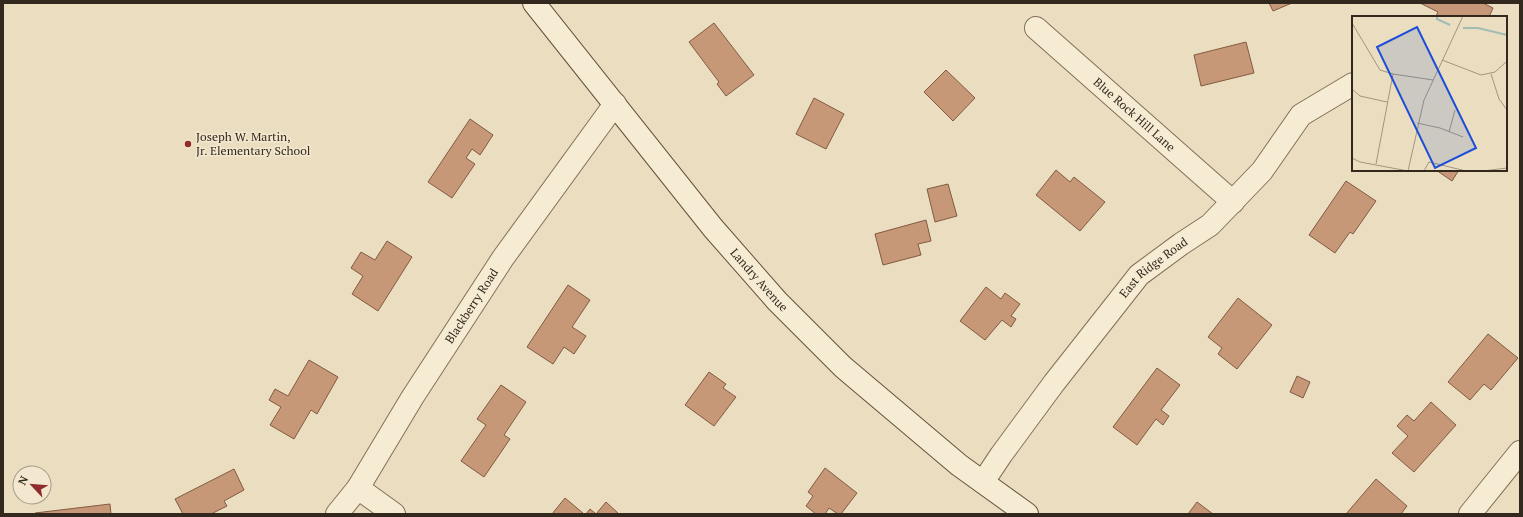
<svg xmlns="http://www.w3.org/2000/svg" width="1523" height="517" font-family="'PT Serif',serif">
<style>
.building{fill:#c79878;stroke:#815a41}
.lines{fill:none;stroke-linecap:round;stroke-linejoin:round}
.street-casing{stroke:#836f59;stroke-width:24}
.secondary-casing{stroke:#65503d;stroke-width:24}
.street{stroke:#f6ecd3;stroke-width:22}
.secondary{stroke:#f6ecd3;stroke-width:22}
.poi-dot{fill:#8f2d2e;stroke:#f3e8cf;stroke-width:1.5}
.labels{text-anchor:middle;stroke-width:3;stroke-linejoin:round;paint-order:stroke}
.street-label{font-size:12px;fill:#33281d;stroke:#f3e8cf}
.poi-label{font-size:12px;fill:#33281d;stroke:#f3e8cf;text-anchor:start}
.inset-river{fill:none;stroke:#a3bdb5;stroke-width:2}
.inset-road{fill:none;stroke:#a1957f;stroke-width:1}
.view{fill:#1d4ed8;fill-opacity:0.15;stroke:#1d4ed8;stroke-width:2}
.inset-edge{fill:none;stroke:#33281d;stroke-width:2}
</style>
<rect width="100%" height="100%" fill="#ebdec0"/>
<path class="building" d="M1269 3H1292L1273 11Z
M1420 3H1483L1493 8 1489 17H1439L1436 16 1438 12Z
M714 23 754 75 726 96 717 84 719 82 689 42Z
M1246 42 1254 73 1201 86 1194 55Z
M946 70 975 98 953 121 924 92Z
M814 98 844 114 826 149 796 134Z
M470 119 493 135 480 155 472 149 466 158 475 164 452 198 428 182Z
M1056 170 1070 182 1074 177 1105 202 1080 231 1036 195Z
M1436 170H1459L1452 181Z
M1346 181 1376 201 1353 234 1350 232 1335 253 1309 235Z
M948 184 957 216 935 222 927 189Z
M926 220 931 241 918 244 921 255 883 265 875 234Z
M387 241 412 257 378 311 352 294 363 276 351 268 361 252 375 260Z
M568 285 590 300 572 327 586 336 574 354 564 347 553 364 527 347Z
M986 287 1001 299 1005 293 1020 304 1011 316 1016 319 1011 327 1002 320 985 340 960 321Z
M1238 298 1272 325 1237 369 1218 354 1222 348 1208 337Z
M1488 334 1518 358 1491 390 1484 384 1470 400 1448 382Z
M309 360 338 377 317 414 311 410 294 439 270 425 281 407 269 400 275 389 288 396Z
M1157 368 1180 385 1161 410 1169 416 1163 425 1156 419 1137 445 1113 427Z
M709 372 726 384 723 388 736 397 714 426 685 405Z
M1297 376 1310 382 1303 398 1290 392Z
M501 385 526 402 504 435 510 439 484 477 461 461 486 425 477 419Z
M1431 402 1456 425 1414 472 1392 453 1408 436 1397 426 1407 415 1414 421Z
M825 468 857 493 841 514H838L829 508 825 514H816L806 506 813 496 808 492Z
M234 469 244 490 224 501 227 506 211 514H183L175 499Z
M1376 479 1407 506 1401 514H1346Z
M565 498 584 514H552Z
M606 502 619 514H586L590 509 596 514Z
M1197 502 1213 514H1188Z
M110 504 111 514H35V513Z"/>
<g class="lines">
<defs>
<g id="street">
<path id="s1" d="M1036 28 1233 202"/>
<path id="s2" d="M983 482 1001 455 1054 383 1139 275 1181 244 1210 225 1262 171 1301 115 1353 84"/>
<path d="M358 488 394 514"/>
<path id="s3" d="M337 514 358 488 412 398 503 258 615 104"/>
<path d="M1470 514 1520 452"/>
</g>
<g id="secondary">
<path id="s4" d="M534 3 713 228 777 301 843 367 959 465 1027 514"/>
</g>
</defs>
<use href="#street" class="street-casing"/>
<use href="#secondary" class="secondary-casing"/>
<use href="#street" class="street"/>
<use href="#secondary" class="secondary"/>
</g>
<circle class="poi-dot" cx="188" cy="144" r="4"/>
<g class="labels">
<g class="street-label">
<text dy="4" stroke="none"><textPath href="#s1" startOffset="131">Blue Rock Hill Lane</textPath></text>
<text dy="4" stroke="none"><textPath href="#s2" startOffset="275">East Ridge Road</textPath></text>
<text dy="4" stroke="none"><textPath href="#s4" startOffset="357">Landry Avenue</textPath></text>
<text dy="4" stroke="none"><textPath href="#s3" startOffset="248">Blackberry Road</textPath></text>
</g>
<g class="poi-label">
<text x="196" y="141">Joseph W. Martin,<tspan x="196" dy="14">Jr. Elementary School</tspan></text>
</g>
</g>
<g transform="translate(1352 16)">
<rect width="155" height="155" fill="#ebdec0"/>
<path class="inset-river" d="M85 0V3L98 9M111 12H126L155 19"/>
<path class="inset-road" d="M0 7 28 54 41 58 81 64M90 44 129 59 143 56 155 45M139 58 147 83 155 94M0 73 8 80 35 86M65 107 88 112 111 121M97 116 103 94M0 142 8 146 56 155M24 148 41 58M56 155 72 84 111 0M72 155 77 146 114 155M131 155 155 152"/>
<path class="view" d="M65 11 124 132 83 152 25 31Z"/>
<rect width="155" height="155" class="inset-edge"/>
</g>
<rect width="1523" height="517" fill="none" stroke="#33281d" stroke-width="8"/>
<g transform="translate(32 485) rotate(296)"><circle r="19" fill="#f3e8cf" stroke="#a69b88"/>
<path d="M0-3L7 15L0 10L-7 15Z" fill="#8f2d2e"/>
<text y="-6" font-size="11" font-weight="bold" text-anchor="middle" fill="#33281d">N</text>
</g>
</svg>
